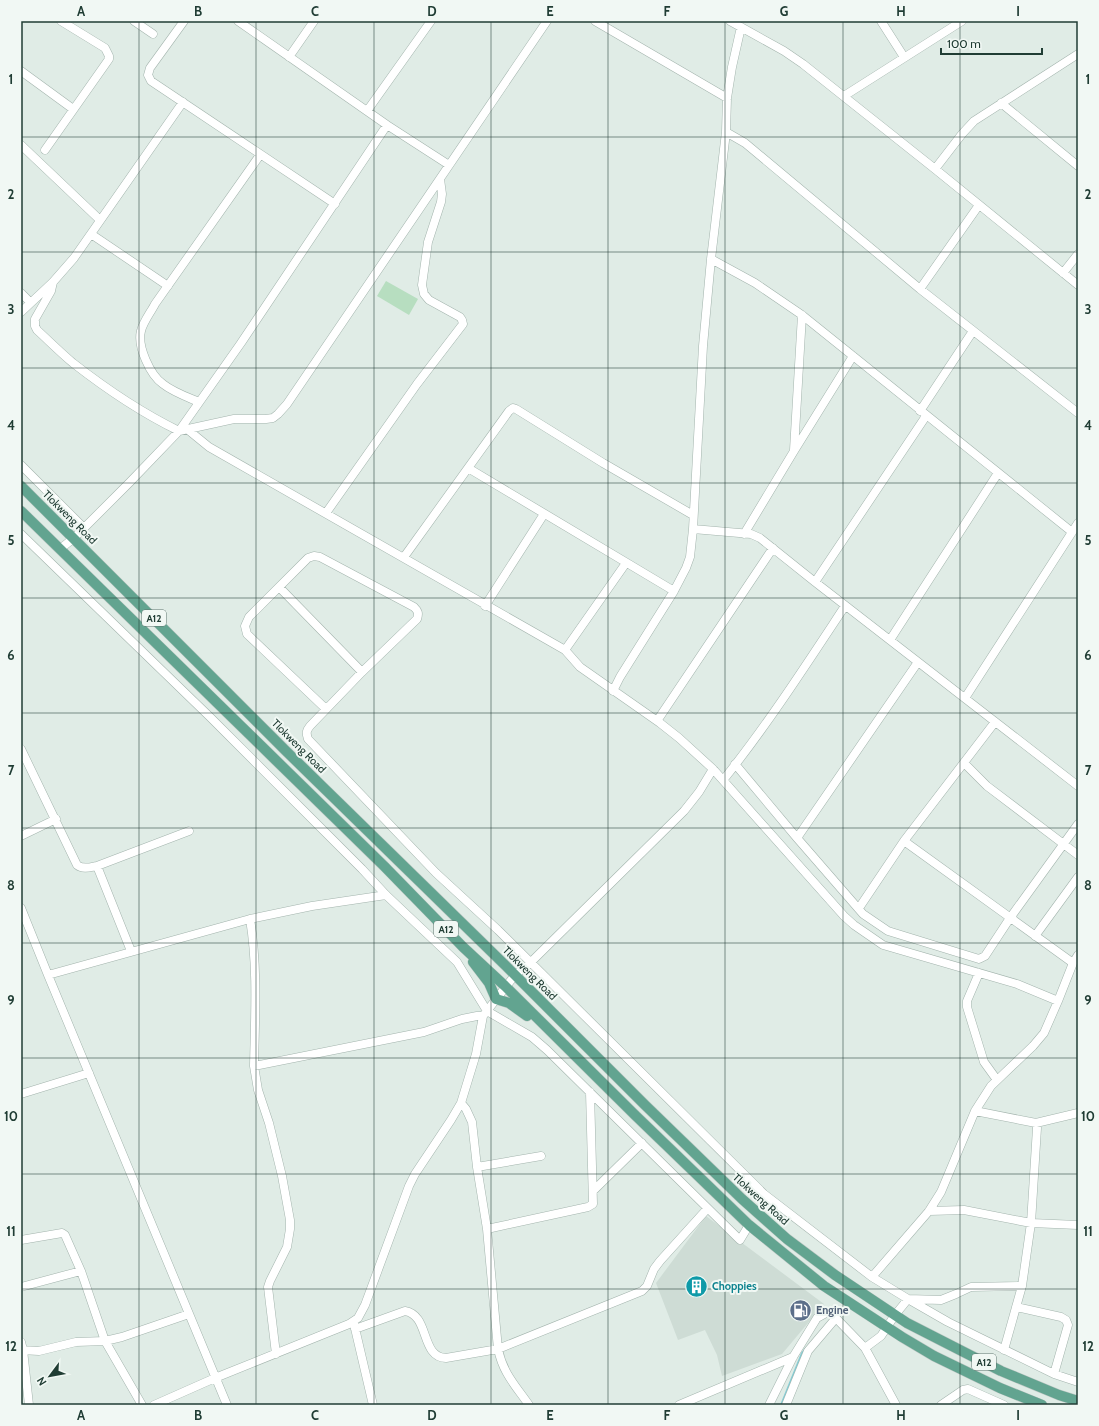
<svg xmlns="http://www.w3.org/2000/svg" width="1099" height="1426" font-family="Cabin,sans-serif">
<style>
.built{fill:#cedcd5}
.green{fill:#b7dec0}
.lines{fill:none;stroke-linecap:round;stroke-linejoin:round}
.stream{stroke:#85ccd4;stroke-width:2}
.minor-casing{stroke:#a3b4ad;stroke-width:9}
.major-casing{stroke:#c1c9c6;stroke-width:11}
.minor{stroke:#fff;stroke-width:8}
.major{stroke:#62a490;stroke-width:10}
.grid{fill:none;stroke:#203d34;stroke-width:1;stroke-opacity:0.55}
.labels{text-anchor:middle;stroke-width:4;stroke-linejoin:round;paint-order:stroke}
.shield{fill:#f1f8f4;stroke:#5f756e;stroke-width:1}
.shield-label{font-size:10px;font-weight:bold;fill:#203d34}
.street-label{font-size:11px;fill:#203d34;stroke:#f1f8f4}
.culture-label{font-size:11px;font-weight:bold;fill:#0d838f;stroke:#f1f8f4;text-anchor:start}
.service-label{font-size:11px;font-weight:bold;fill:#4e5e75;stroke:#f1f8f4;text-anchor:start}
.neatline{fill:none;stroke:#203d34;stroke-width:1.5}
.grid-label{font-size:13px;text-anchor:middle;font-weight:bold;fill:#203d34}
</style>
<rect width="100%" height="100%" fill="#e0ece6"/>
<path class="built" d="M706 1216 824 1304 782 1354 722 1376 717 1355 705 1330 678 1340 656 1283Z"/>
<path class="green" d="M386 281 418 299 409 315 377 296Z"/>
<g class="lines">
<path class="stream" d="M781 1405 802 1353 806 1348"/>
<defs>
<path id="minor" d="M134 21 153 34
M184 21 150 68 148 75 151 81 335 204
M238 21 387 125 449 165
M595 21 727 98
M730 21 784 51 803 64 935 169 1078 285
M881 21 904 57
M289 57 314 21
M21 71 73 109
M844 96 962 21
M1001 103 1078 166
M367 111 431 21
M726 132 745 143 920 289 1078 413
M21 145 100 220
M45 150 109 59V56L105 48 61 21
M935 169 962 134 974 121 1078 54
M91 234 168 286
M711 259 755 283 802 315 1072 532
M1063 273 1078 254
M53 282 51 291 35 319V326L37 330C49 341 61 353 73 363 105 388 142 413 179 431L234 419H266L273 418 278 414 287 404 547 21
M920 289 979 205
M21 293 30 302
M21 312 53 282 74 258 183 102
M199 402C187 397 173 392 163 384 150 375 137 346 141 331 143 322 151 312 155 304L260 155
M920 411 973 331
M187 429 209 447 565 650 580 667 660 723 679 738 713 769 844 916 854 925 883 945 1017 984 1058 1001
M794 450 802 315
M21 465 84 528
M468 468 674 591
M326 513 417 384 463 324 462 320 460 317 429 300 424 294 422 285 428 242 441 202 442 194 440 179
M693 529 751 534 760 538 815 582 1078 786
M21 534 210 717 362 869 386 895 457 962 487 1011 532 1037 547 1050 740 1240 749 1225
M744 534 794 451 853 356
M60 549 74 538 130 482 179 431 241 343 387 125
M404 557 509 411 513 408 516 409 603 463 693 515
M815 582 926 416
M279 587 362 672
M485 606 544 514
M890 640 998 473
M565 650 626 563
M613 691 620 677 674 591 686 568 690 557 693 529 703 346 711 259 726 132 727 98 732 67 741 27
M965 698 1078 523
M326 709 247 634 245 626 249 617 308 558 314 556 320 557 414 607C418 611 419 613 417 619L362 672 310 726C306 731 306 733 308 739L436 873 498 930 764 1194 872 1277 908 1299 948 1322 1054 1374 1078 1382
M657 721 773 548
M21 749 77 865C83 870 91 867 97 866L189 831
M964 763 987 786 1078 855
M735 764 797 838 863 914 888 931 979 959 985 956 1010 918 1078 824
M724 779C768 724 806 665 845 606
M21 836 56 819
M797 838 918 662
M904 841 1073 963
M97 866 131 951
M21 908 48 975 227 1405
M859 908 904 841 995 722
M250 919C258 968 255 1016 254 1066L258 1090 269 1123 282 1176 290 1220V1229L287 1247 270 1281 268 1287 276 1354
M1035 936 1078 877
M979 973 967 1001V1007L984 1062 997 1080
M48 975 250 919 312 906 386 895
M254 1066 424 1032 462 1019 477 1016H483
M21 1094 89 1073
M461 1103 466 1109 472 1122 477 1167 487 1229 498 1349C503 1373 515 1385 529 1405
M975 1111 1036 1123 1078 1113
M477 1167 541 1156
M593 1191 642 1143
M929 1211 964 1210 1031 1223 1078 1225
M487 1229 588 1207 593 1204 590 1092
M21 1240 62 1233 65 1235 81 1271
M872 1277 929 1211 941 1192 975 1111 991 1086 1033 1046 1044 1033 1058 1001 1073 963 1078 955
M21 1287 81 1271 105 1341 142 1405
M1016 1307 1061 1317 1066 1320 1068 1325 1054 1374
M354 1324 373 1405
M355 1329 405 1311C430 1315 420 1357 446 1358L498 1349 642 1291 647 1286 654 1269 660 1261 707 1209
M21 1342 23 1350 29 1405
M865 1348 881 1336 895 1315 908 1299 941 1300 956 1294 971 1287 1022 1286
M21 1350 39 1351 76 1342 105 1341 122 1337 189 1314
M1004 1350 1022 1286 1031 1223 1037 1128 1036 1123
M154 1405 215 1378 349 1324 358 1318 365 1305 409 1186 415 1174 451 1120 461 1103 476 1054 483 1016 515 975 530 963 684 811 699 792 713 769
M679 1405 793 1357
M769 1405 793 1357 817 1318 826 1313 832 1314 865 1348 896 1405
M786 1405 808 1351 836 1318
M941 1405 963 1390 968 1389 1004 1405"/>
<path id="major" d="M21 486 286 751 505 965 646 1106 742 1199 787 1239 835 1275 907 1323 1001 1371 1059 1395 1078 1401
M21 511 384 866 463 947 505 986 636 1116 749 1225 824 1286 902 1337 934 1356 1000 1388 1042 1405
M473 962 489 983 496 999 509 1003 527 1016"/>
</defs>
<use href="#minor" class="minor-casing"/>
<use href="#major" class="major-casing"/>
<use href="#minor" class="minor"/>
<use href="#major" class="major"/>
</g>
<path class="grid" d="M139 21V1405M256 21V1405M374 21V1405M491 21V1405M608 21V1405M725 21V1405M843 21V1405M960 21V1405M21 137H1078M21 252H1078M21 368H1078M21 483H1078M21 598H1078M21 713H1078M21 828H1078M21 943H1078M21 1058H1078M21 1174H1078M21 1289H1078"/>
<defs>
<symbol id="building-disc" viewBox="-11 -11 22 22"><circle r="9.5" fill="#0f9aa8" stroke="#f1f8f4"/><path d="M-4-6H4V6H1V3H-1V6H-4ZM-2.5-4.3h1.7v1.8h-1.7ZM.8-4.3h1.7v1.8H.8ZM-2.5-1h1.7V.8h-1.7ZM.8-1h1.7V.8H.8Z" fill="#fff"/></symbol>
<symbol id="fuel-disc" viewBox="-11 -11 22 22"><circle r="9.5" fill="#5c6f8a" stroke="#f1f8f4"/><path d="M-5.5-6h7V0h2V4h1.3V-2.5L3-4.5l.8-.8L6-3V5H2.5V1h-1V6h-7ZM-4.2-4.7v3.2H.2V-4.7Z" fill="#fff"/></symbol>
</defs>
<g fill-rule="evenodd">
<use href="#building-disc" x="684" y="1274" width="25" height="25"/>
<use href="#fuel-disc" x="788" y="1298" width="25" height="25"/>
</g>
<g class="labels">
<g class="shield">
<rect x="142" y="610" width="24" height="16" rx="3"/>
<rect x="434" y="921" width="24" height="16" rx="3"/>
<rect x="972" y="1354" width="24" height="16" rx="3"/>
</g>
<g class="shield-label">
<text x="154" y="622">A12</text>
<text x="446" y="933">A12</text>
<text x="984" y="1366">A12</text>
</g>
<g class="street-label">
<text transform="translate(70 517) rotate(45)" y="4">Tlokweng Road</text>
<text transform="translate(299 746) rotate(45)" y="4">Tlokweng Road</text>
<text transform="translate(530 973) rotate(45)" y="4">Tlokweng Road</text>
<text transform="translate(761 1199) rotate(42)" y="4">Tlokweng Road</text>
</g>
<g class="culture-label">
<text x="712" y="1290">Choppies</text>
</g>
<g class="service-label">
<text x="816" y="1314">Engine</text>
</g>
</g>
<rect width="1099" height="1426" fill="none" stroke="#f1f8f4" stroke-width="44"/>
<g transform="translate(50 1376) rotate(238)" stroke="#f1f8f4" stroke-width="3" paint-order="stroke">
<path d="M0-3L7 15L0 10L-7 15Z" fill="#203d34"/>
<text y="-6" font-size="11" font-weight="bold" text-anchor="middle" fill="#203d34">N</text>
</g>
<path d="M941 48v6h101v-6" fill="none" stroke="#203d34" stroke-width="2"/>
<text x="947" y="48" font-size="12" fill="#203d34" stroke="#f1f8f4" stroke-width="3" paint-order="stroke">100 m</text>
<rect x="22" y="22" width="1055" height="1382" class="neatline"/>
<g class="grid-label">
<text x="81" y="16">A</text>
<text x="198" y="16">B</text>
<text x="315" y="16">C</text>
<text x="432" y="16">D</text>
<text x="550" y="16">E</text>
<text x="667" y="16">F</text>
<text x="784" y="16">G</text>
<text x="901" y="16">H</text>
<text x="1018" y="16">I</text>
<text x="11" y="84">1</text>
<text x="1088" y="84">1</text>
<text x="11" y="199">2</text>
<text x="1088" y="199">2</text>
<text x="11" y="314">3</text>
<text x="1088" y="314">3</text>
<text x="11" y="430">4</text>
<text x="1088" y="430">4</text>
<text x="11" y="545">5</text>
<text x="1088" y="545">5</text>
<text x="11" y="660">6</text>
<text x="1088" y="660">6</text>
<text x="11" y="775">7</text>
<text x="1088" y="775">7</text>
<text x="11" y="890">8</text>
<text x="1088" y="890">8</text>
<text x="11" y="1005">9</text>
<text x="1088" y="1005">9</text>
<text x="11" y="1121">10</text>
<text x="1088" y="1121">10</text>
<text x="11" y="1236">11</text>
<text x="1088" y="1236">11</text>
<text x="11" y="1351">12</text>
<text x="1088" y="1351">12</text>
<text x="81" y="1420">A</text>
<text x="198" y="1420">B</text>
<text x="315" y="1420">C</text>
<text x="432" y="1420">D</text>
<text x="550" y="1420">E</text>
<text x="667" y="1420">F</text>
<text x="784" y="1420">G</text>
<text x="901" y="1420">H</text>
<text x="1018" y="1420">I</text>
</g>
</svg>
